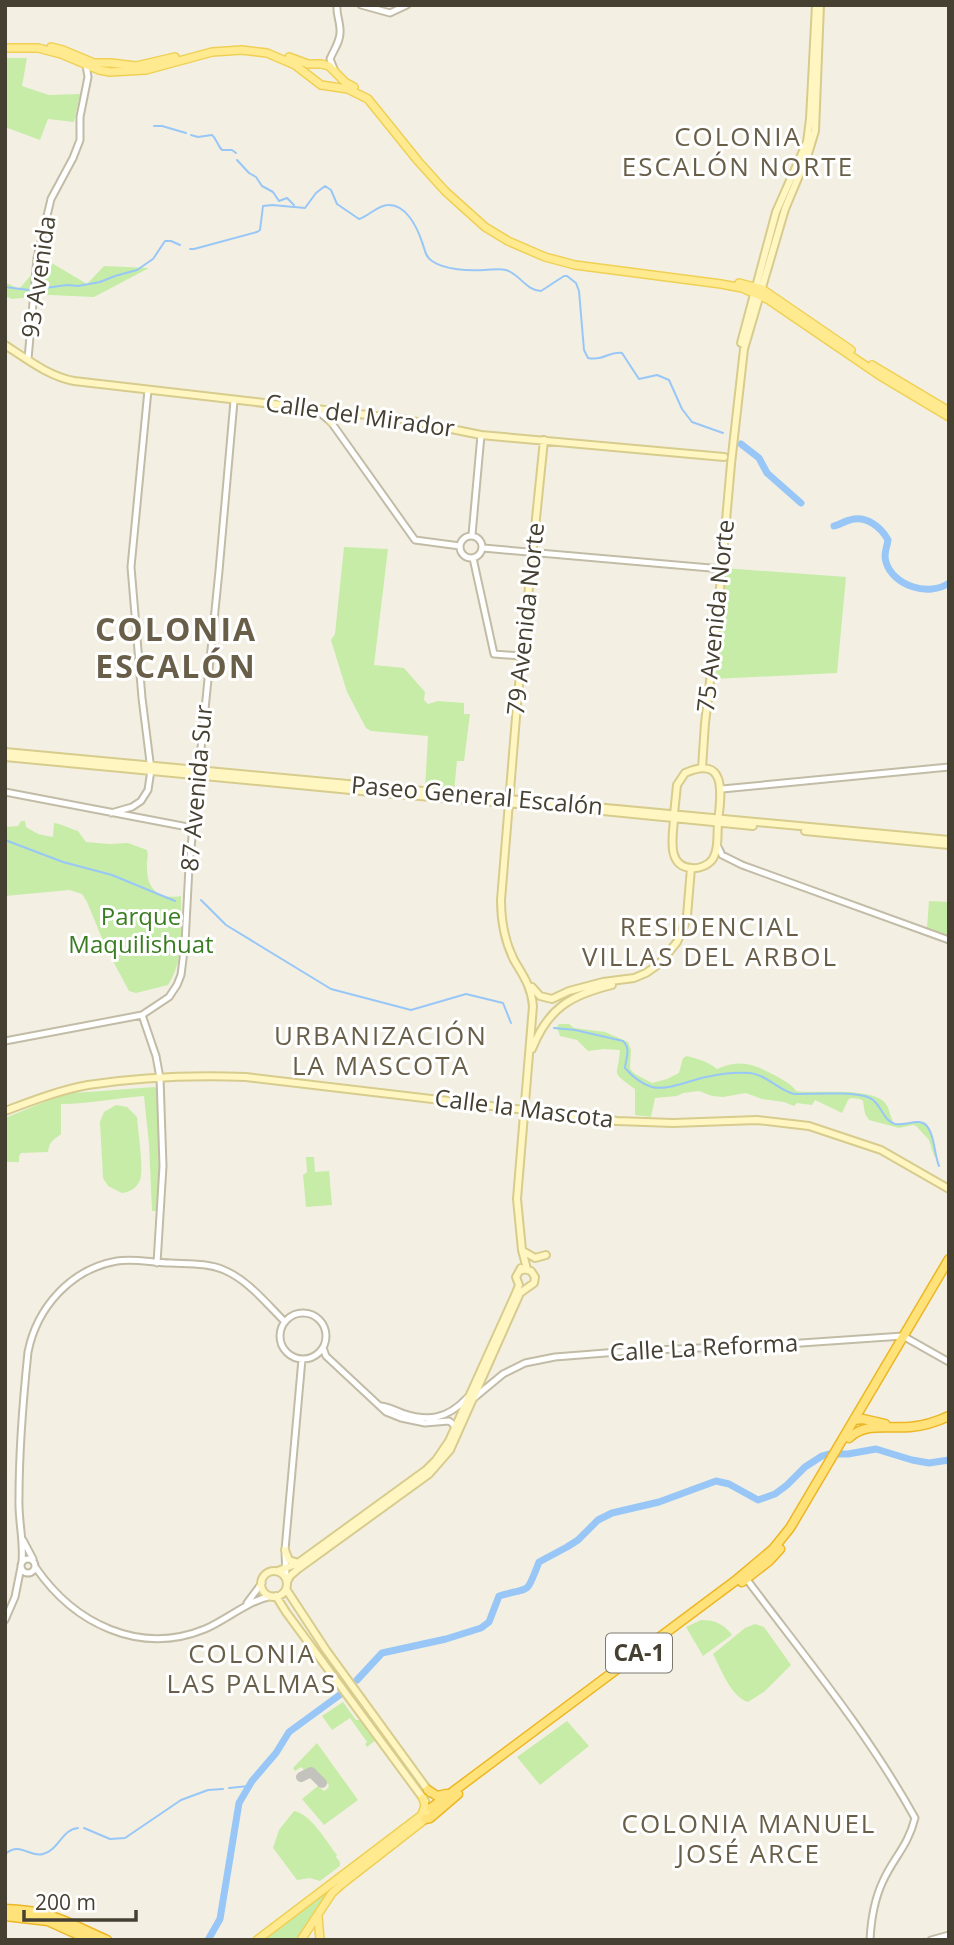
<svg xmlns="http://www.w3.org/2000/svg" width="954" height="1945" font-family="'Open Sans',sans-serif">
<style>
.green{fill:#c6eca7}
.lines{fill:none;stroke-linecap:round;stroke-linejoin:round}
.stream{stroke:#98c7f7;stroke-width:2}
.river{stroke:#98c7f7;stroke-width:7}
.taxiway{stroke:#c4c2bc;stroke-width:10}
.tertiary-casing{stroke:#c2bca7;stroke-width:9}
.secondary-casing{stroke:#d7cc8d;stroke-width:10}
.primary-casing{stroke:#efd055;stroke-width:10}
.trunk-casing{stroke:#ecb624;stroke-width:11}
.tertiary{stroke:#fff;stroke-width:5}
.secondary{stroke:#fff6c1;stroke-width:6}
.primary{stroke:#ffea90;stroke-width:7}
.trunk{stroke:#ffe279;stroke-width:8}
.labels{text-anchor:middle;stroke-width:6;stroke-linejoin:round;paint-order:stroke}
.shield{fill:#fff;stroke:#7d7970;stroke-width:2}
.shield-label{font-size:23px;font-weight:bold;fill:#454032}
.street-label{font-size:24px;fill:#454032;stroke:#fff}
.park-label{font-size:24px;fill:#3a7c21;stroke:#fff}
.neighbourhood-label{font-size:26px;letter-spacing:2px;fill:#695f49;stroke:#fff}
.district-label{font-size:32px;font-weight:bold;letter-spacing:2px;fill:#695f49;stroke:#fff}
</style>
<rect width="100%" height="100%" fill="#f3f0e3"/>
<path class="green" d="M5 58H27L22 86 49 95 80 94 74 122 48 119 40 140 5 127Z
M45 259 87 284 104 266 149 268 94 297 49 295 12 299 5 296V282L19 289Z
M344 547 388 549 374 665 404 668 425 692 424 700 428 704 438 701 464 703V714H470L464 761H457L454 791 425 788 428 736 371 731 366 728 347 692 331 640 335 634Z
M723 568 846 577 837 673 713 679Z
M21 821H25L26 827 38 834 53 837 54 823C63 824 70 829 78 831L86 842 109 844 128 843 147 850C149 857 146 861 147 868 147 890 160 900 181 896 181 926 185 959 168 985L136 993 129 991 106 948 87 902 82 894 69 890 5 896V827L18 826Z
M929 901 949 902V936L927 928Z
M559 1024H569L574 1028 605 1032 628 1042 631 1050 630 1069 635 1074 652 1083 667 1079 679 1073 683 1058 687 1056C698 1059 709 1062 717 1069 743 1058 755 1065 778 1077 786 1082 791 1084 796 1091 817 1094 873 1086 886 1104 890 1110 890 1117 894 1124 902 1124 910 1122 918 1122 932 1122 934 1147 936 1157L934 1156 929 1140 916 1126 913 1125 899 1128 869 1120 865 1114 863 1101 860 1099 851 1098 848 1100 842 1113 815 1100 812 1105 797 1103 794 1106 784 1102 762 1099 746 1093 723 1097 712 1096 699 1091 683 1093 677 1096 655 1098 651 1117 635 1115V1089C609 1070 618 1078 620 1050L604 1049 588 1051 577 1040 560 1036 557 1027Z
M154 1087 157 1088 161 1162 158 1211H152L149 1144 144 1096C116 1098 89 1104 61 1104V1134C53 1141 50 1140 48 1152L21 1153 19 1156V1162H5V1118L54 1098 74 1093Z
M116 1105 127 1107 137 1117C138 1130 144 1170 140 1180 136 1189 130 1192 122 1193L108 1186 103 1178 100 1122 104 1112Z
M306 1157H314L315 1172 329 1171 332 1205 306 1207 303 1175 307 1172Z
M701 1620C715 1620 724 1624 732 1635L703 1656 686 1627Z
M755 1624 764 1627 791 1665 765 1691 748 1702C731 1697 721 1669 713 1654L745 1628Z
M343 1702 356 1720H362L376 1740 367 1747 365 1744 367 1742 350 1718 332 1730 322 1716Z
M567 1721 589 1746 540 1785 517 1757Z
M317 1743 358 1800 324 1825 302 1799 318 1786 324 1791 328 1788 329 1785 312 1769 305 1771 301 1767 295 1771 293 1768Z
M294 1811C311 1814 326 1841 337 1855L336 1857 340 1862V1866L320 1881 310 1878 297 1880 273 1848 279 1830Z
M349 1872 318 1908 297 1940H260Z"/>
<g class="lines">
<path class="stream" d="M154 126H162L186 133
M191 135 198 137 212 135C217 139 217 145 222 150H232L236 153
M237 160 249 173 256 177 262 186 273 192 279 201 287 198 294 205
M190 249H194L257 232 260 230 263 206 272 205 305 208 316 193 325 186 331 190 337 204 359 219C369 216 378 205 388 205 406 204 417 227 422 242 425 249 425 257 432 261 445 270 469 271 484 270 492 270 498 268 506 270 520 274 525 290 541 291L564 276H567L576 283 579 291 584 350 588 358C605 361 608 351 622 353L639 379 657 375 669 380 682 409 692 422 723 433
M5 287 29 290
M37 289 67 285 78 286 100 282 115 276 137 270 153 259 165 241H171L180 245
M5 840 63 862 112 875 175 901
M201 900 226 925 331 989 411 1010 466 994 503 1003 511 1023
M554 1028 575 1030 623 1041C631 1049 626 1058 625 1068 632 1076 641 1084 652 1087 666 1091 691 1080 706 1077 719 1074 736 1072 750 1073 767 1075 778 1090 794 1094 812 1094 855 1091 870 1098 881 1103 883 1121 895 1124 905 1126 919 1118 926 1125 935 1135 934 1154 939 1166
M229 1788 249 1786
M84 1828 110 1839 125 1838 181 1800 208 1790 223 1789
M5 1854C21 1841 29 1858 43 1854 59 1850 62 1829 78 1828"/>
<path class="river" d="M741 444 759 458 767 473 801 503
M834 526C840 525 844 521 850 520 866 515 881 527 888 540 887 548 883 554 886 562 893 586 929 597 949 583
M357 1680 382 1653 446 1639 481 1628 489 1622 499 1596C532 1586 525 1597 539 1562L567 1547 578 1540 598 1520 612 1513 659 1502 716 1481 729 1484 758 1500 775 1494 787 1485 805 1467 822 1456 829 1454H848L876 1449 912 1460 929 1463 949 1460
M208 1940 220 1919 239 1803 252 1781 276 1753 289 1732 341 1694"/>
<path class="taxiway" d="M301 1777 311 1772 322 1783"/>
<defs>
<path id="tertiary" d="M361 5 390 13 407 5
M334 69 330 59C334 49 341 41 340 30 340 21 336 14 337 5
M28 359 37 258 51 199 73 158 80 140V117L88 77 86 65
M314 411 320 413 331 422 415 540 460 546
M472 535 481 435
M460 547a11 11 0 1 1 22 0a11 11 0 1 1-22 0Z
M483 548 722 569
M473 558 494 654 522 656
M722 789 949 767
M5 792 193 828
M111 813 132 807 141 801 148 790 151 770 142 698 131 567 148 390
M718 847 722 855 742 865 949 940
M142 1015 156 1056 160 1078 163 1166 157 1263
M5 1041 142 1015 169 997 177 985 181 975 185 943 189 867 219 571 234 401
M280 1336a23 23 0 1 1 46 0a23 23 0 1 1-46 0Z
M323 1348 326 1356 386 1412 401 1418 425 1423 449 1421 453 1424 455 1428
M474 1398 503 1374 525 1363 555 1357 631 1351 772 1345 903 1336 949 1362
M381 1406C388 1407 395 1410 402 1413 429 1422 447 1419 467 1398
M23 1540 33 1559
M21 1566a7 7 0 1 1 14 0a7 7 0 1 1-14 0Z
M22 1562C24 1540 18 1520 19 1498 19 1449 23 1400 28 1352 37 1307 71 1269 117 1261 134 1258 153 1263 171 1263 188 1264 208 1263 224 1270 248 1280 267 1304 285 1322
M36 1568C74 1623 139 1656 205 1629 228 1619 247 1601 272 1596
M745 1577C804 1656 867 1731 915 1818 908 1846 894 1857 883 1881 874 1900 871 1920 870 1940
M286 1579 285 1550 302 1359
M247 1603 262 1583
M5 1620 15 1597 21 1567
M931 1940 949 1935"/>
<path id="secondary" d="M741 343 776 212 807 142 810 119 816 5
M5 345C27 359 48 376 74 381L402 419 481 435 724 457
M331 422V414L337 411
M5 752 949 840
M5 757 382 793 568 808
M702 768 705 723 717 622 731 464 744 349 785 209 808 154 815 131 820 5
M593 810 753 826
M674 819C673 836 666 867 692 868 699 869 708 865 712 860 719 850 717 834 718 822 721 796 728 754 685 773L677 785 674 814
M805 831 949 845
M532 987 540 996 552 999 569 991 603 982 634 978 646 973 659 964 677 942 684 926 687 916 691 868
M532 1049C548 1008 571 995 612 985
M5 1111C32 1101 60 1090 88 1085 140 1077 194 1075 246 1077L617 1121 673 1123 757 1120 809 1126 881 1150 949 1189
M523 1251 535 1258 546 1255
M527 1269 522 1250 517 1199 533 1006C531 986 524 977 514 960 504 940 501 921 501 900L517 705 544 440
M285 1550 289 1560 298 1563
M278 1571 298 1563 426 1470 436 1460 449 1441 515 1295 519 1285 516 1277 521 1268
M261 1584a13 13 0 1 1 26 0a13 13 0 1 1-26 0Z
M287 1582 290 1576 298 1569 429 1474 450 1450 520 1293 534 1283 535 1277 531 1271 524 1269 520 1271
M286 1589 326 1650 430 1793
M276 1596 286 1612 425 1801"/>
<path id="primary" d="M51 47 63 50 94 63H111L136 66 175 57
M5 48H38L61 54 99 70 110 72 146 70 212 52 242 50 267 53 295 65 321 85 348 89 368 99 418 161 445 191 485 227 508 241 545 257 575 265 721 284 742 288 769 300 882 377 949 417
M289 57 308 64H321L329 66 345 82 354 87
M739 283 762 289 851 350
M872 365 949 411
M422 1814 425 1806 423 1798
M318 1916 320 1940
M257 1940 431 1808
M301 1940 332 1893 342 1884 428 1817"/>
<path id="trunk" d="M854 1420 863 1419 885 1424
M849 1438C866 1422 888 1429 910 1427 923 1426 936 1422 949 1416
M742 1582 769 1561 780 1549
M428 1790 437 1796 446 1794
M431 1808 735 1581 773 1549 790 1528 949 1259
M425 1819 430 1818 458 1794
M5 1909C50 1910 68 1923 107 1940
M5 1916 48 1921 90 1940"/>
</defs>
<use href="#tertiary" class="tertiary-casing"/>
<use href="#secondary" class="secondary-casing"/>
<use href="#primary" class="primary-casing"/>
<use href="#trunk" class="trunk-casing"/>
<use href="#tertiary" class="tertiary"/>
<use href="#secondary" class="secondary"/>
<use href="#primary" class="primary"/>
<use href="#trunk" class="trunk"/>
</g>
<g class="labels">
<rect class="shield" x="606" y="1633.5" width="66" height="39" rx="5"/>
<g class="shield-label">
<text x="639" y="1661">CA-1</text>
</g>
<g class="street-label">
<text transform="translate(39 277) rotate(-82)" y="8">93 Avenida</text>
<text transform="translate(360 416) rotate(8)" y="8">Calle del Mirador</text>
<text transform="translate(716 616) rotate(-84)" y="8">75 Avenida Norte</text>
<text transform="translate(526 619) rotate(-84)" y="8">79 Avenida Norte</text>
<text transform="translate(197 788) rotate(-85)" y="8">87 Avenida Sur</text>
<text transform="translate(477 796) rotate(5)" y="8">Paseo General Escalón</text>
<text transform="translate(524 1109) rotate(7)" y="8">Calle la Mascota</text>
<text transform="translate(704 1348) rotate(-3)" y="8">Calle La Reforma</text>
</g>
<g class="park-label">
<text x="141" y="925">Parque<tspan x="141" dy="28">Maquilishuat</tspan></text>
</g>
<g class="neighbourhood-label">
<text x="738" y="146">COLONIA<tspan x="738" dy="30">ESCALÓN NORTE</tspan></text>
<text x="710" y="936">RESIDENCIAL<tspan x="710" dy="30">VILLAS DEL ARBOL</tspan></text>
<text x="381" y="1045">URBANIZACIÓN<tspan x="381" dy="30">LA MASCOTA</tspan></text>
<text x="252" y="1663">COLONIA<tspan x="252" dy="30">LAS PALMAS</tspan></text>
<text x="749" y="1833">COLONIA MANUEL<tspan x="749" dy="30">JOSÉ ARCE</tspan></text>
</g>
<g class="district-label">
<text x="176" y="641">COLONIA<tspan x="176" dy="37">ESCALÓN</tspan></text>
</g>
</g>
<rect width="954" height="1945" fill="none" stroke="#454032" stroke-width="14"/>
<path d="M24 1910v10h112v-10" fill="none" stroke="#454032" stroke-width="3.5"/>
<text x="35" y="1910" font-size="21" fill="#454032" stroke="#ffffff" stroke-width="5" paint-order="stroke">200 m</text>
</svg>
